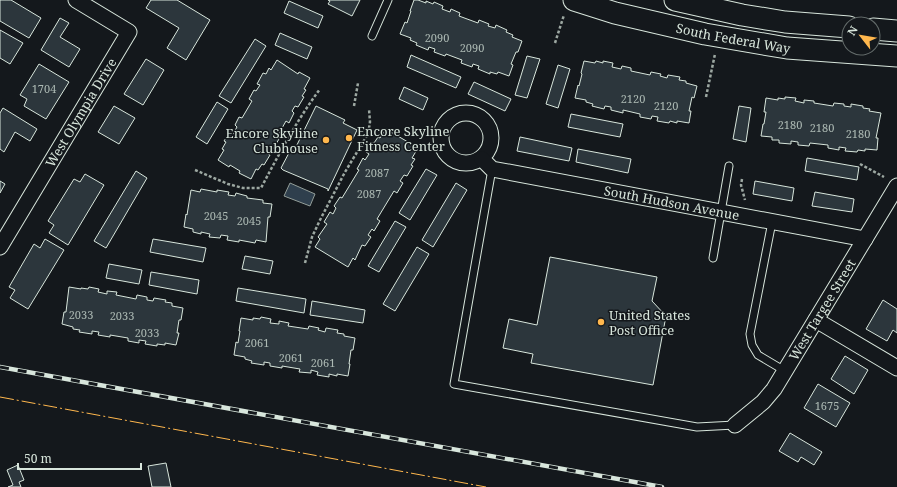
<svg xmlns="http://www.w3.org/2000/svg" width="897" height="487" font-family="'Noto Serif',serif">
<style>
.water{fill:#2f3f4d;stroke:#939e99}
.building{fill:#2c363c;stroke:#d8e6dc}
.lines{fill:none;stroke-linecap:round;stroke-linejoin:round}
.service-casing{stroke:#d8e6dc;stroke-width:9}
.minor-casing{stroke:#d8e6dc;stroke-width:17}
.secondary-casing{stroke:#d8e6dc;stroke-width:23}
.path{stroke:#9da8a2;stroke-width:2.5;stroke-dasharray:3 2;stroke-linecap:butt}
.service{stroke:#14181c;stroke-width:7}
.minor{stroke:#14181c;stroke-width:15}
.secondary{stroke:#14181c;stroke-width:21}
.rail-casing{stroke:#d8e6dc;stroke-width:4.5}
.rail{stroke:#14181c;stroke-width:3;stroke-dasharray:9;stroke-linecap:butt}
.power{stroke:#ffb74d;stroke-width:1;stroke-dasharray:14 3 2 3;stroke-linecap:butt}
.poi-dot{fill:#ffb74d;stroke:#14181c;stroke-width:1.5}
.labels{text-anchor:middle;stroke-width:3;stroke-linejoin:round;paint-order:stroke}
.number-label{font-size:11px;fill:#adbab4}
.street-label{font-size:13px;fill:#d8e6dc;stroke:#14181c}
.poi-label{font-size:13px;fill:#d8e6dc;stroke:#14181c;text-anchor:start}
</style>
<rect width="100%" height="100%" fill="#14181c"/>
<path class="water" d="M290 183 315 194 310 206 284 196Z"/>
<path class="building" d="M0 0H11L41 18 29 38 0 21Z
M151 0H177L210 20 186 60 167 48 179 28 146 8Z
M328 0H360L352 16 328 4 330 1Z
M414 0H418L426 3V1L433 4 434 2 443 6 442 9 450 12 451 9 460 13 459 16 478 23 479 20 489 24 488 26 495 28 496 25 507 30 506 32 513 35 512 37 522 41 518 52H516L511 64 513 65 509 76 498 72 497 74 490 72V74L478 69 479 66 473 64 472 67 461 63 462 60 446 54 445 56 434 52 435 49 429 47 428 50 416 45 417 43 410 40 411 38 400 34 405 22 407 23 411 11H410Z
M289 1 323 16 318 28 284 13Z
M60 18 69 23 60 37 80 49 69 67 41 50Z
M0 30 23 43 10 64 0 58Z
M280 33 312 47 307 59 275 45Z
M255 39 266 46 231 103 219 96Z
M411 55 461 77 456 88 407 67Z
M527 56 540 59 527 98 515 95Z
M146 59 164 70 143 105 124 94Z
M277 60 298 74 299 72 310 78 304 89 306 90 302 96 304 97 298 107 295 106 292 111 294 113 289 123 286 121 277 137 279 139 273 149 271 147 267 153 270 155 264 165 262 164 258 170 256 169 251 179 239 173 240 171 230 165 229 167 218 160 224 150 222 149 226 142 224 141 230 132 233 134 237 127 235 125 239 117 242 118 252 101 249 99 254 90 256 91 260 85 257 84 263 73 266 74 269 68 271 70Z
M584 61 595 63 596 61 603 63V61L613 63 612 67 621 69 622 66 631 68V71L650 75 651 72 661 74 660 76 667 78 668 75 680 77 679 80 686 81V83L697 86 694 98 692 97 689 111H691L689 123 677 121V123L670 121 669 123 657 121 658 117 652 116 651 119 640 117V114L623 110V113L611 110V107L605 106 604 109 592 106 593 104 586 102V100L575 98 578 85 579 86 582 74 581 73Z
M39 64 69 82 46 119 24 106 27 99 20 95Z
M558 65 570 69 558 108 546 104Z
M474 82 511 99 505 111 468 94Z
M404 87 428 98 423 110 399 99Z
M785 97 796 98 795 101 804 103V100L814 101V103L833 106 834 103 844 104V106L851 107V104L863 106V108L870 109 869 111 881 113 876 138H878L877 150 865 149V151L858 150 857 152 845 151 846 148 839 147V150L828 148V145L810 143 809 146 798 145V142L791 141V144L779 143V140H772V137L761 136 763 124H764L766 112H764L766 98 778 100V98L785 99Z
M217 102 228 109 207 144 196 137Z
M114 106 135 118 119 144 98 132Z
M316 106 345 120 343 123 357 130 328 191V189L283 170 281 168 291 149 294 151Z
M739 106 751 108 746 142 733 139Z
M3 108 37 129 30 141 15 132 4 152 0 149V113Z
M571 114 623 124 620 137 568 127Z
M386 129 418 148 412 158 415 159 411 165 413 166 407 176 404 175 400 181 403 183 397 193 394 191 377 219 380 221 374 231 372 229 368 235 371 237 365 246 362 245 355 260 353 258 348 267 315 247 320 239 318 237 327 224 324 222 330 212 333 214 336 208 334 206 340 197 342 198 359 170 357 169 363 158 365 160 369 154 366 152 372 143H374L378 137 380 138Z
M520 137 572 148 569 161 517 151Z
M578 149 631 159 628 173 576 162Z
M807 158 859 167 857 180 805 171Z
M426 169 437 175 410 220 399 213Z
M136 171 147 178 106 248 94 241Z
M85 174 104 185 68 245 49 233 54 225 48 221 74 179 80 182Z
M0 181 5 184 0 193Z
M755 181 794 188 792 201 753 194Z
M456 183 467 190 433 247 422 240Z
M201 189 217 192V190L229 192 228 195 235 196 236 193 247 196V198L263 200V203L272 204 270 217H268L266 242 256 240 255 243 239 240V242L227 240 228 236 221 235 220 238 209 237 210 234 201 232V234L193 232V229L184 227 186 214 187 215 191 190 200 192Z
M815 192 854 199 852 212 812 206Z
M395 221 406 227 379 272 368 266Z
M45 239 64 250 28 309 10 298 15 290 9 287 34 244 40 248Z
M153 239 206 248 203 262 150 252Z
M417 247 429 254 395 311 383 304Z
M245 256 273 261 270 274 242 269Z
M550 257 657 277 652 301 666 316 653 385 531 363 533 354 503 348 509 319 537 325Z
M109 264 142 270 139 284 106 278Z
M151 272 199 280 197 294 149 285Z
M69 287 81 289V288L88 289 89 287 99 289 98 292 107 294V291L117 292 116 295 136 299 137 295 147 297V300L153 301 154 298 166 300 165 302 172 303V306L183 308 181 320H179L177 333H179L176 345 165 343V345L157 344V346L145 344 146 341 139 340V343L128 341V338L110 335V337L98 335 99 332 92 331V334L79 332 80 330 73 329V327L62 324 64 312H66Z
M238 288 306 299 304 313 236 301Z
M883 300 897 309V333L893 330 887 341 866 329Z
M312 301 365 310 363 323 310 315Z
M261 317 271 319 270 323 279 324V321L289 323 288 326 308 329 309 326 319 328 318 330 325 332 326 328 338 330 337 333 344 334V336L355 338 353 350H351L349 364H350L348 376 337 374V376L329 374V377L317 375 318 372 311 370V373L299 372 300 369 282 366V368L270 366V363L264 362V365L251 363 252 361 245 359V357L234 355 236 342 238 343 240 331H239L241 318 253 320V318L260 319Z
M845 356 868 370 854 394 831 379Z
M818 384 850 403 836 427 804 408Z
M790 433 822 452 814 465 801 457 798 462 779 451Z
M166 463 171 487H152L148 466Z
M18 465 24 480 19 482 21 487H8L13 485 7 470Z"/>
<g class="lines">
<defs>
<path id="service" d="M372 36 388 0
M492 169 454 384 697 427 735 425
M772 222 750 334 752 345 758 355 785 371
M713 258 729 166"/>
<g id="minor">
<circle cx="466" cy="138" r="25"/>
<path id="s1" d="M482 159 492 169 865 239"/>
<path id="s2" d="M0 247 129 32 76 0"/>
<path d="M816 320 897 368"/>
<path id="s3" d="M735 425 763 402 774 389 897 186"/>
</g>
<g id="secondary">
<path id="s4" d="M574 0 615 13 705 34 787 48 897 56"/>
<path d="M675 0 742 15 785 22 849 27"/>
<path d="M873 29 897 31"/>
</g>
</defs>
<use href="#service" class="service-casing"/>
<use href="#minor" class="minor-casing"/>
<use href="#secondary" class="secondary-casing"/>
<path class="path" d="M555 43 564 15
M706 97 715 54
M354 106 358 83
M860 164 884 177
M195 170 228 184 243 188H261C279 154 297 120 320 89
M742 179 741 185 745 200
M305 263 312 237 320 220 345 172 368 134 370 122 369 109"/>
<use href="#service" class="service"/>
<use href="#minor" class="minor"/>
<use href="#secondary" class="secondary"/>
<defs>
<path id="rail" d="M0 367 662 487"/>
</defs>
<use href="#rail" class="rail-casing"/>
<use href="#rail" class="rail"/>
<path class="power" d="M0 397 486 487"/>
</g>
<g class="poi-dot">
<circle cx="349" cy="138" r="4"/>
<circle cx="326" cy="140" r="4"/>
<circle cx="601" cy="322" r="4"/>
</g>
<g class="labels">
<g class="number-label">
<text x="437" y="42">2090</text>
<text x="472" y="52">2090</text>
<text x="44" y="93">1704</text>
<text x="633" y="103">2120</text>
<text x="666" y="110">2120</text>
<text x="790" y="129">2180</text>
<text x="822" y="132">2180</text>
<text x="858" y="138">2180</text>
<text x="377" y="177">2087</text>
<text x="369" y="198">2087</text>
<text x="216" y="220">2045</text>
<text x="249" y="225">2045</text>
<text x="81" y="319">2033</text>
<text x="122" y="320">2033</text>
<text x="147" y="337">2033</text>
<text x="257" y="347">2061</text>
<text x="291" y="362">2061</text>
<text x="323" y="367">2061</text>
<text x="827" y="410">1675</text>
</g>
<g class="street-label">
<text dy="5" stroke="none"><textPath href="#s4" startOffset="164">South Federal Way</textPath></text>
<text dy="5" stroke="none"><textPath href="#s2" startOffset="157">West Olympia Drive</textPath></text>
<text dy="5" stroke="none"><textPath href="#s1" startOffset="197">South Hudson Avenue</textPath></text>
<text dy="5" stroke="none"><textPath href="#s3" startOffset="146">West Targee Street</textPath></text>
</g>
<g class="poi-label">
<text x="357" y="136">Encore Skyline<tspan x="357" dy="15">Fitness Center</tspan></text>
<text x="318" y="138" text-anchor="end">Encore Skyline<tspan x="318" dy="15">Clubhouse</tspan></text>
<text x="609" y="320">United States<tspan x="609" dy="15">Post Office</tspan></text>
</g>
</g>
<g transform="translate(861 36) rotate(301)"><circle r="19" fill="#14181c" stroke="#626a69"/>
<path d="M0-3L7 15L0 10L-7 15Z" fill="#ffb74d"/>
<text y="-6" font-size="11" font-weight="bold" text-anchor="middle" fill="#d8e6dc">N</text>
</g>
<path d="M18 463v6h123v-6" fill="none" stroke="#d8e6dc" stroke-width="2"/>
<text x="24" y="463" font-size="12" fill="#d8e6dc" stroke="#14181c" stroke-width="3" paint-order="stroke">50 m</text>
</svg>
